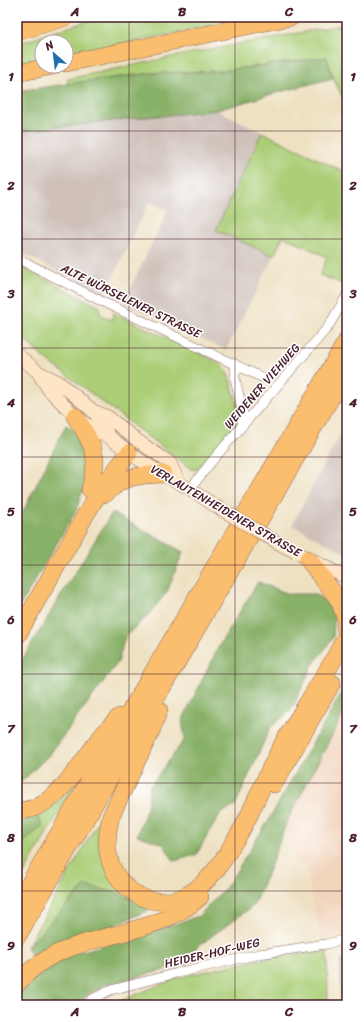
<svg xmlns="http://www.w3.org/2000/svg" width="364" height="1022" font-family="Sriracha,sans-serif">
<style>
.built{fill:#f2d5bd}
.industrial{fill:#cfc1ba}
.green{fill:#abce77;stroke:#7a7651}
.forest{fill:#88b168;stroke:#69684a}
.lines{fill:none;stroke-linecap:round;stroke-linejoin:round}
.street-casing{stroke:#836360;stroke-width:10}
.secondary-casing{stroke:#836360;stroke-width:14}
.highway-casing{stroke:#836360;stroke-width:18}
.street{stroke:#fff;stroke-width:9}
.secondary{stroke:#fde5c5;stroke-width:13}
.highway{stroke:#fbbe6e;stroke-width:17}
.secondary-bridge-casing{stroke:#836360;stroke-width:14;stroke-linecap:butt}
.secondary-bridge{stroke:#fde5c5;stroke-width:13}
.grid{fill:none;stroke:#4a1f2b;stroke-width:1;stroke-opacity:0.55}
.labels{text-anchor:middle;stroke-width:3;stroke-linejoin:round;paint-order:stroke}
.street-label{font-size:12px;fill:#4a1f2b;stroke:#fff}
.neatline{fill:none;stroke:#4a1f2b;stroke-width:1.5}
.grid-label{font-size:13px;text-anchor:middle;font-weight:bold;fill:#4a1f2b}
</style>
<rect width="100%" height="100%" fill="#fff"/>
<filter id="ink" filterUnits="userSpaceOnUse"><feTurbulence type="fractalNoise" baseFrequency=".025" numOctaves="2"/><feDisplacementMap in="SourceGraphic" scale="8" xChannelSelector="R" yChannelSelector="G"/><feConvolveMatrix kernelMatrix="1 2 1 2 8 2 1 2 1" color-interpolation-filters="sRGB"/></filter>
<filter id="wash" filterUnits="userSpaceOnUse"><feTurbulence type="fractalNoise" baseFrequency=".012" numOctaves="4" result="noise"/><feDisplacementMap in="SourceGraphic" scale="16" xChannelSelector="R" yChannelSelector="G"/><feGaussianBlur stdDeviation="0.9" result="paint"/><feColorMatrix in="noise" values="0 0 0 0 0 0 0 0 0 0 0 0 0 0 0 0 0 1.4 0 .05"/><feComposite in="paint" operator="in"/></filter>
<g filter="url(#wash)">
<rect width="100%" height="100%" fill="#eee1c2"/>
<path class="built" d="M347 707V933L321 939 304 861 298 863 287 821Z"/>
<path class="industrial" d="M217 110 262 132 216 230 274 256 226 350 124 302 168 210 149 202 105 294 17 251V132L155 116H162Z
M347 422V554L292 525Z"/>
<path class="green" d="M100 17H255L66 55V42H42V60L17 65V44Z
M347 24V106L333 78 327 57 221 71 153 73 67 84 68 79 186 54Z
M262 132 347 173V286L320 275 327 257 283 236 274 256 216 230Z
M17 265 100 307V314L112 320 113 313 216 361 225 368 230 379 236 399 239 415 235 428 208 459 196 470 191 469 43 357 17 333Z
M79 778 17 885V848L43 825 37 816 61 799Z
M107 806 102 836 132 899 85 886 27 947Z
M327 951 328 1005H110L177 978 260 959Z
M341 959 347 962V1005H340Z"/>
<path class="forest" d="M327 57 333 78 272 94 217 110 162 116H155L17 132V91L95 80 153 73 221 71Z
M66 425 81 435 91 465 76 511 17 611V524Z
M112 513 183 552 167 592 149 614 125 637 118 662 49 755 18 785H17V669L63 592Z
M258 582 289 594H315L335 608 333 638 312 666 292 709 270 728 235 806 220 814 196 855 174 861 163 844 137 835 147 808 150 786 185 739 182 721 219 646Z
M347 685V707L287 821 269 870 253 906 186 955 188 964 108 984 88 994 78 1005H17V991L32 975 71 954 135 937 199 916 227 886 270 818 338 699Z
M37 816 43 825 17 848V821Z
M85 886 115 892 152 909 34 959 27 947Z"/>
</g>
<g filter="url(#ink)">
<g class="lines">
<defs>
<path id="street" d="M17 258 103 302 261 377
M235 364V378L243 413 242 426
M190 489 212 461 242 426 272 392 328 327 347 295
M87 1005 92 999 111 990 177 973 259 954 326 944 347 939"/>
<path id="secondary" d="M17 354 38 372 57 381 92 410 102 422 109 437
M38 372 49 390 75 416 94 430 109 437 138 459 163 474 190 489 217 507
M96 412 108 417 138 441 170 463 179 483
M280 544 347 578"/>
<path id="highway" d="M17 32 66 17
M66 63 291 17
M17 73 53 66
M75 416C83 429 95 446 95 462 95 471 92 480 90 489
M105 494C110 490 115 485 121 482 133 475 149 475 163 474
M308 559 339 600 345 616 346 635
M17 636 86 514 104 485 129 453
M159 710 152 729 111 816C108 828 106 840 108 852 113 889 153 914 187 895 206 885 219 867 230 849 234 842 238 836 242 829 256 803 266 775 280 749 301 710 328 674 347 634
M274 784 332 683
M17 811C58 811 82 758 106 731 110 726 114 722 119 717
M17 905 347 340
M17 937 347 370
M17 984C26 974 36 965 48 958 96 931 157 936 200 897"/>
</defs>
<use href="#street" class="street-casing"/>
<use href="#secondary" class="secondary-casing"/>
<use href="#highway" class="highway-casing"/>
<use href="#street" class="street"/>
<use href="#secondary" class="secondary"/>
<use href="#highway" class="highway"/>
<defs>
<path id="secondary-bridge" d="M217 507 280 544"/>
</defs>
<use href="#secondary-bridge" class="secondary-bridge-casing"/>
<use href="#secondary-bridge" class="secondary-bridge"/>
</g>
</g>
<path class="grid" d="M129 17V1005M235 17V1005M17 131H347M17 239H347M17 348H347M17 457H347M17 565H347M17 674H347M17 783H347M17 891H347"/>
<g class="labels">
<g class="street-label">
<text transform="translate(131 301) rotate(26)" y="4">ALTE WÜRSELENER STRASSE</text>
<text transform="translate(262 386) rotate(-49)" y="4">WEIDENER VIEHWEG</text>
<text transform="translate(226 511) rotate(30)" y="4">VERLAUTENHEIDENER STRASSE</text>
<text transform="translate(212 953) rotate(-13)" y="4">HEIDER-HOF-WEG</text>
</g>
</g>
<rect width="364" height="1022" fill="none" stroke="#fff" stroke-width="44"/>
<g transform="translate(54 54) rotate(332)"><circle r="19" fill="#ffffff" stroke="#b7a5aa"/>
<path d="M0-3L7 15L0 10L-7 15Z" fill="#1f6fb2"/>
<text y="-6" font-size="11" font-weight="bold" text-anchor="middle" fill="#4a1f2b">N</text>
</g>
<rect x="22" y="22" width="320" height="978" class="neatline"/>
<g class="grid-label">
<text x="75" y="16">A</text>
<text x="182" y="16">B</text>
<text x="289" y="16">C</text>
<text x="11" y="81">1</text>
<text x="353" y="81">1</text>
<text x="11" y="190">2</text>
<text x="353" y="190">2</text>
<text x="11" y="298">3</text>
<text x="353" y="298">3</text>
<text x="11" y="407">4</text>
<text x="353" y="407">4</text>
<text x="11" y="516">5</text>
<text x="353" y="516">5</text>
<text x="11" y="624">6</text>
<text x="353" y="624">6</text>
<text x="11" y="733">7</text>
<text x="353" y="733">7</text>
<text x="11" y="842">8</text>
<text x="353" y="842">8</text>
<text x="11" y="950">9</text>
<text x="353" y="950">9</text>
<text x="75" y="1016">A</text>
<text x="182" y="1016">B</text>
<text x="289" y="1016">C</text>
</g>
</svg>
